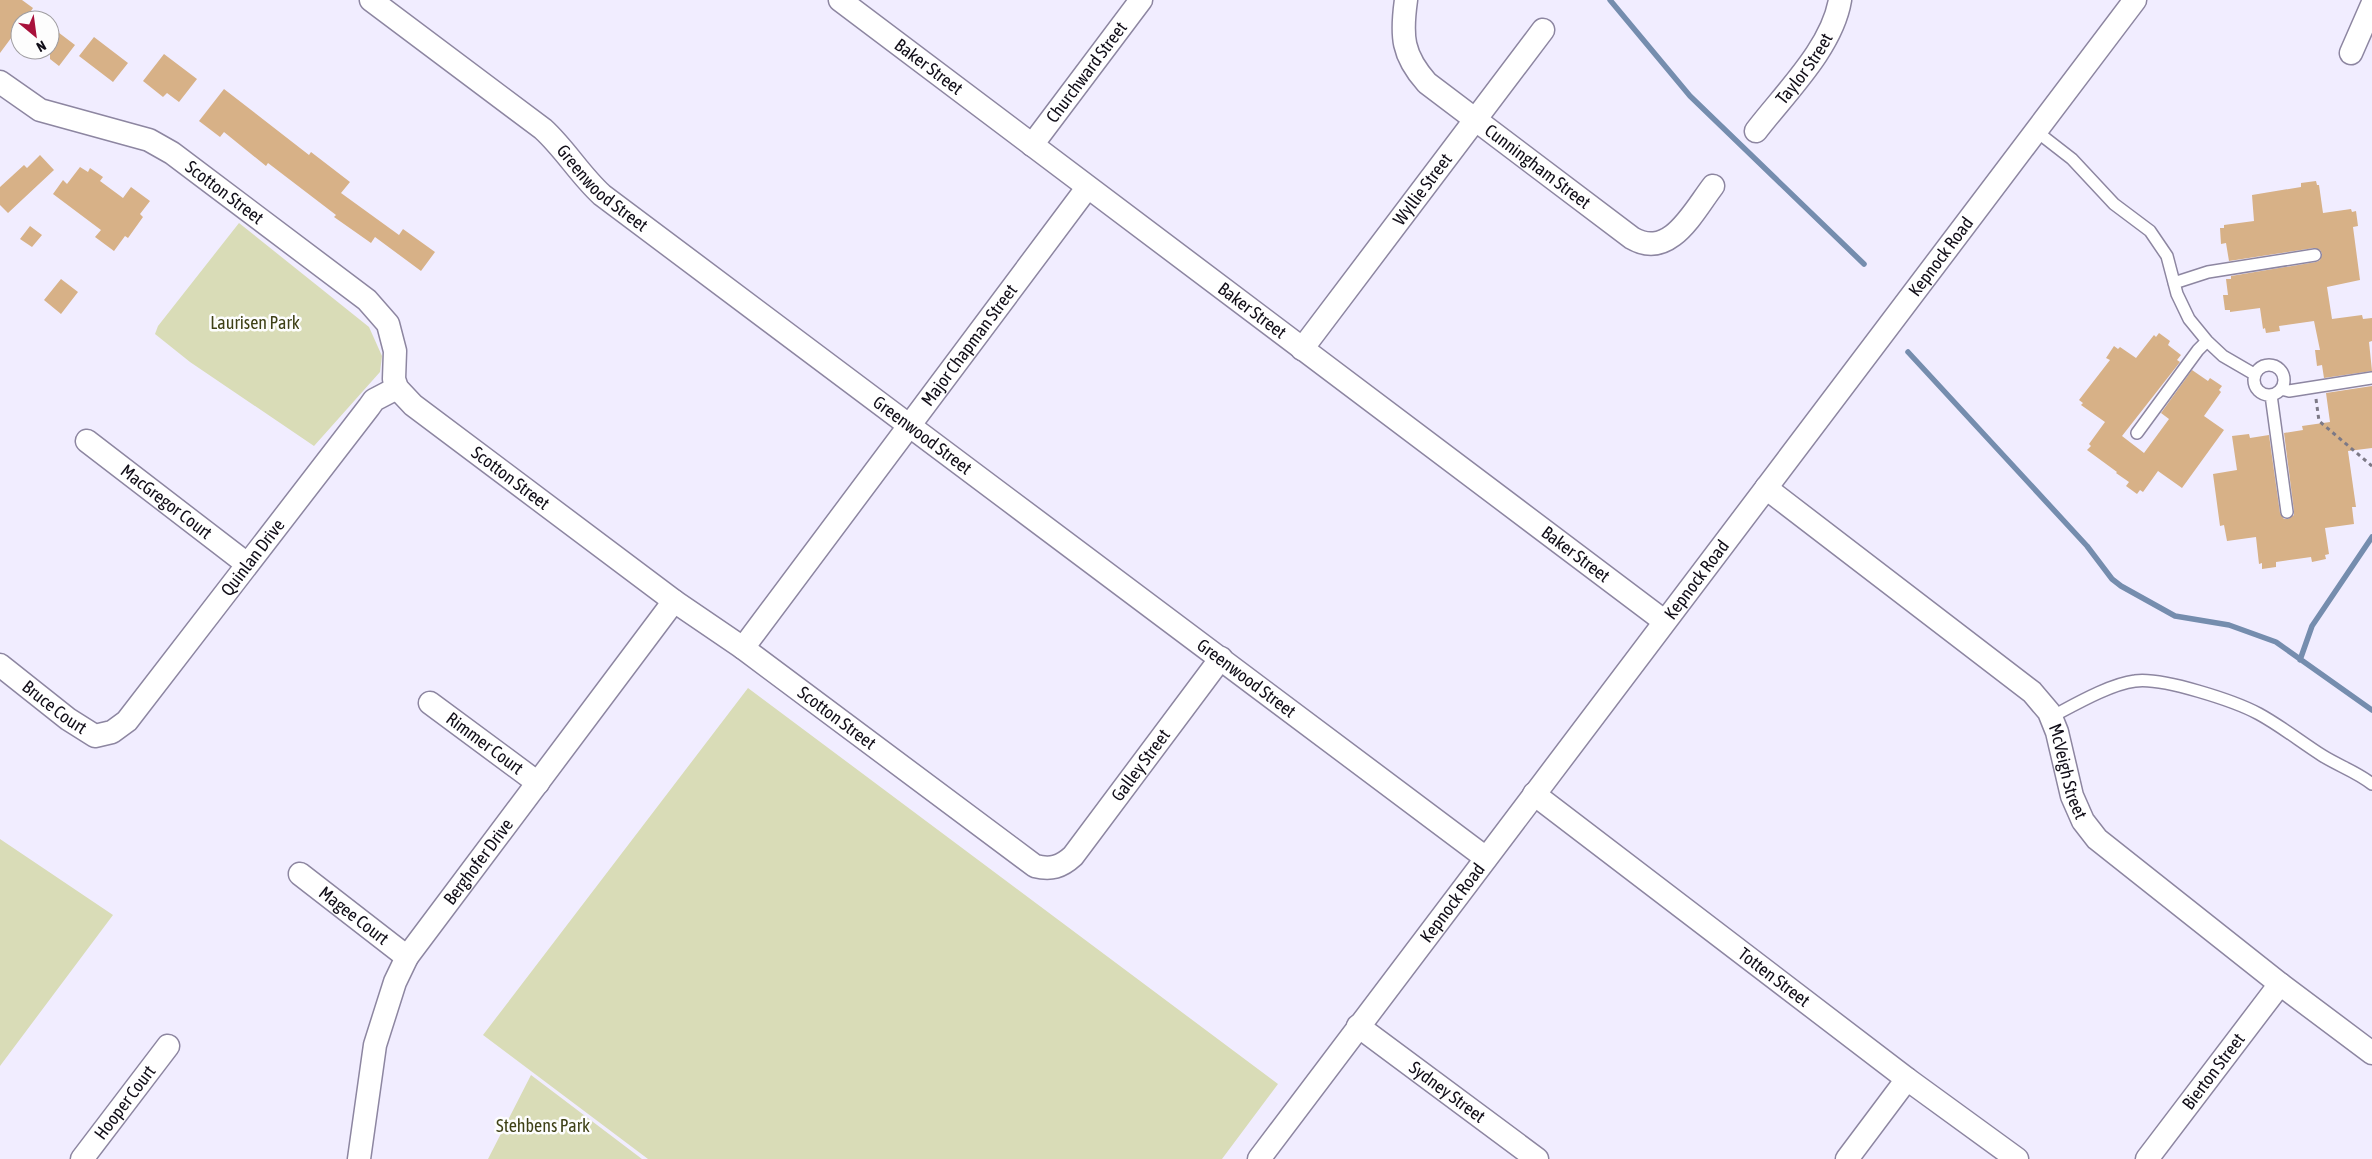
<svg xmlns="http://www.w3.org/2000/svg" width="2372" height="1159" font-family="'Asap Condensed',sans-serif">
<style>
.green{fill:#d9dcb7}
.lines{fill:none;stroke-linecap:round;stroke-linejoin:round}
.stream{stroke:#758dae;stroke-width:5.5}
.building{fill:#d7b187}
.lane-casing{stroke:#8d86a1;stroke-width:14}
.street-casing{stroke:#8d86a1;stroke-width:25}
.path{stroke:#7c7986;stroke-width:3;stroke-dasharray:4 4;stroke-linecap:butt}
.lane{stroke:#fff;stroke-width:11}
.street{stroke:#fff;stroke-width:22}
.labels{text-anchor:middle;stroke-width:5;stroke-linejoin:round;paint-order:stroke}
.street-label{font-size:18px;fill:#110e18;stroke:#fdfdfd}
.park-label{font-size:18px;fill:#3e4016;stroke:#fdfdfd}
</style>
<rect width="100%" height="100%" fill="#f1edff"/>
<path class="green" d="M239 223 369 327 382 356 380 372 314 446 190 362 155 334 158 326Z
M748 688 1278 1084 1222 1159H648L483 1035Z
M0 839 113 915 0 1066Z
M531 1075 642 1159H488Z"/>
<g class="lines">
<path class="stream" d="M1610 0 1690 96 1864 264
M1908 352 2087 546 2112 579 2121 586 2175 616 2229 625 2276 642 2372 710
M2300 660 2312 626 2372 537"/>
</g>
<path class="building" d="M0 0H22L33 8 31 11 42 20H20V26L0 53Z
M50 26 75 45 59 66 50 59Z
M94 37 128 63 113 82 79 56Z
M164 54 197 79 179 102 167 93 163 97 143 81Z
M224 89 309 155 311 152 350 182 341 193 399 235 403 229 435 252 421 271 375 237 371 243 334 217 336 215 268 163 266 166 224 132 220 137 199 121Z
M40 155 54 170 8 213 0 205V187L24 165 27 168Z
M80 167 88 172 90 168 103 177 100 181 123 198 131 187 150 201 140 214 143 217 128 238 125 236 114 251 95 237 101 230 53 194 63 180 67 184Z
M2316 181 2317 185H2319L2323 213 2351 209 2352 212 2356 211 2358 226 2353 227 2360 280 2327 287 2332 319 2362 315 2363 319 2372 318V341L2369 342 2372 371 2324 378 2322 365 2317 366 2315 350H2320L2314 321 2279 326 2280 331 2266 333 2265 328 2263 329 2260 308 2230 312V310H2225L2223 295H2228L2226 279H2231V276L2316 262 2320 260 2322 254 2320 250 2314 248 2229 261 2226 243 2221 244 2220 228H2224V225L2254 221 2252 195 2301 187V183Z
M30 226 42 235 32 247 20 239Z
M61 279 78 292 61 314 44 300Z
M2159 333 2170 341 2168 345 2181 355 2177 360 2180 362 2122 436 2144 453 2169 419 2161 413 2192 370 2208 381 2210 378 2222 386 2219 390 2221 392 2204 416 2224 430 2182 488 2158 471 2143 492 2140 490 2137 494 2126 486 2129 482 2116 473 2117 472 2087 450 2091 446 2089 444 2105 422 2081 405 2083 403 2079 400 2110 360 2106 358 2114 346 2118 349 2120 347 2136 358 2154 335 2156 337Z
M2372 386V448L2348 451 2356 507H2352L2354 524 2325 528 2329 554 2325 555 2326 559 2312 562 2311 557 2276 562V567L2262 569V563L2259 564 2256 537 2227 541 2224 525 2220 526 2213 474 2237 470 2232 436 2249 434 2250 438 2269 435 2280 513 2284 519H2288L2294 515V511L2284 433 2303 430 2302 426 2330 422 2326 393Z"/>
<g class="lines">
<defs>
<path id="lane" d="M2036 131 2072 159 2114 204 2150 231 2167 256 2177 294 2189 319 2207 341 2223 356 2254 374
M2174 283 2208 272 2315 255
M2254 380a15 15 0 1 1 30 0a15 15 0 1 1-30 0Z
M2281 389 2289 391 2372 378
M2271 395 2287 512
M2137 433 2198 350 2207 341
M2051 717C2074 705 2110 684 2135 681 2162 677 2235 701 2259 714 2281 726 2301 742 2323 756 2339 766 2357 772 2372 784"/>
<g id="street">
<path id="s1" d="M371 0 543 129C565 149 580 175 602 195L1486 858"/>
<path id="s2" d="M840 0 1664 621"/>
<path id="s3" d="M1406 0C1401 36 1402 55 1427 83L1632 238C1670 260 1693 212 1713 186"/>
<path d="M2351 53 2372 5"/>
<path id="s4" d="M0 82 40 110 149 140 172 153 367 300 388 324 395 351 394 379 397 388 413 405 674 601 743 648 1035 866C1051 870 1061 867 1073 856L1221 658"/>
<path id="s5" d="M1756 131C1785 93 1832 48 1840 0"/>
<path id="s6" d="M1032 145 1141 0"/>
<path id="s7" d="M1302 349 1543 30"/>
<path id="s8" d="M87 441 247 564"/>
<path id="s9" d="M1766 488 2032 692 2049 712 2057 732 2072 796 2083 821 2097 839 2280 984 2372 1053"/>
<path id="s10" d="M743 648 1087 188"/>
<path id="s11" d="M0 665 68 719 95 736 112 732 127 721 369 407 374 400 397 388"/>
<path id="s12" d="M430 703 538 783"/>
<path id="s13" d="M1534 794 1907 1079 2017 1159"/>
<path id="s14" d="M300 874 407 957"/>
<path id="s15" d="M1358 1026 1537 1159"/>
<path id="s16" d="M82 1159 168 1046"/>
<path id="s17" d="M359 1159 375 1045 395 982 407 957 674 601"/>
<path id="s18" d="M1259 1159 2135 0"/>
<path d="M1847 1159 1907 1079"/>
<path id="s19" d="M2147 1159 2280 984"/>
</g>
</defs>
<use href="#lane" class="lane-casing"/>
<use href="#street" class="street-casing"/>
<path class="path" d="M2316 399 2319 421 2372 466"/>
<use href="#lane" class="lane"/>
<use href="#street" class="street"/>
</g>
<g class="labels">
<g class="street-label">
<text dy="6" stroke="none"><textPath href="#s2" startOffset="111">Baker Street</textPath></text>
<text dy="6" stroke="none"><textPath href="#s5" startOffset="79">Taylor Street</textPath></text>
<text dy="6" stroke="none"><textPath href="#s6" startOffset="91">Churchward Street</textPath></text>
<text dy="6" stroke="none"><textPath href="#s3" startOffset="228">Cunningham Street</textPath></text>
<text dy="6" stroke="none"><textPath href="#s1" startOffset="299">Greenwood Street</textPath></text>
<text dy="6" stroke="none"><textPath href="#s7" startOffset="200">Wyllie Street</textPath></text>
<text dy="6" stroke="none"><textPath href="#s4" startOffset="254">Scotton Street</textPath></text>
<text dy="6" stroke="none"><textPath href="#s18" startOffset="1131">Kepnock Road</textPath></text>
<text dy="6" stroke="none"><textPath href="#s2" startOffset="516">Baker Street</textPath></text>
<text dy="6" stroke="none"><textPath href="#s10" startOffset="378">Major Chapman Street</textPath></text>
<text dy="6" stroke="none"><textPath href="#s1" startOffset="704">Greenwood Street</textPath></text>
<text dy="6" stroke="none"><textPath href="#s4" startOffset="675">Scotton Street</textPath></text>
<text dy="6" stroke="none"><textPath href="#s8" startOffset="100">MacGregor Court</textPath></text>
<text dy="6" stroke="none"><textPath href="#s2" startOffset="921">Baker Street</textPath></text>
<text dy="6" stroke="none"><textPath href="#s11" startOffset="361">Quinlan Drive</textPath></text>
<text dy="6" stroke="none"><textPath href="#s18" startOffset="726">Kepnock Road</textPath></text>
<text dy="6" stroke="none"><textPath href="#s1" startOffset="1109">Greenwood Street</textPath></text>
<text dy="6" stroke="none"><textPath href="#s11" startOffset="69">Bruce Court</textPath></text>
<text dy="6" stroke="none"><textPath href="#s4" startOffset="1080">Scotton Street</textPath></text>
<text dy="6" stroke="none"><textPath href="#s12" startOffset="68">Rimmer Court</textPath></text>
<text dy="6" stroke="none"><textPath href="#s4" startOffset="1482">Galley Street</textPath></text>
<text dy="6" stroke="none"><textPath href="#s9" startOffset="424">McVeigh Street</textPath></text>
<text dy="6" stroke="none"><textPath href="#s17" startOffset="328">Berghofer Drive</textPath></text>
<text dy="6" stroke="none"><textPath href="#s18" startOffset="321">Kepnock Road</textPath></text>
<text dy="6" stroke="none"><textPath href="#s14" startOffset="68">Magee Court</textPath></text>
<text dy="6" stroke="none"><textPath href="#s13" startOffset="302">Totten Street</textPath></text>
<text dy="6" stroke="none"><textPath href="#s19" startOffset="110">Bierton Street</textPath></text>
<text dy="6" stroke="none"><textPath href="#s15" startOffset="111">Sydney Street</textPath></text>
<text dy="6" stroke="none"><textPath href="#s16" startOffset="71">Hooper Court</textPath></text>
</g>
<g class="park-label">
<text x="255" y="329">Laurisen Park</text>
<text x="543" y="1132">Stehbens Park</text>
</g>
</g>
<g transform="translate(35 35) rotate(151)"><circle r="24" fill="#fdfdfd" stroke="#9f9da1"/>
<path d="M0-4L9 19L0 12L-9 19Z" fill="#a8113b"/>
<text y="-8" font-size="14" font-weight="bold" text-anchor="middle" fill="#110e18">N</text>
</g>
</svg>
